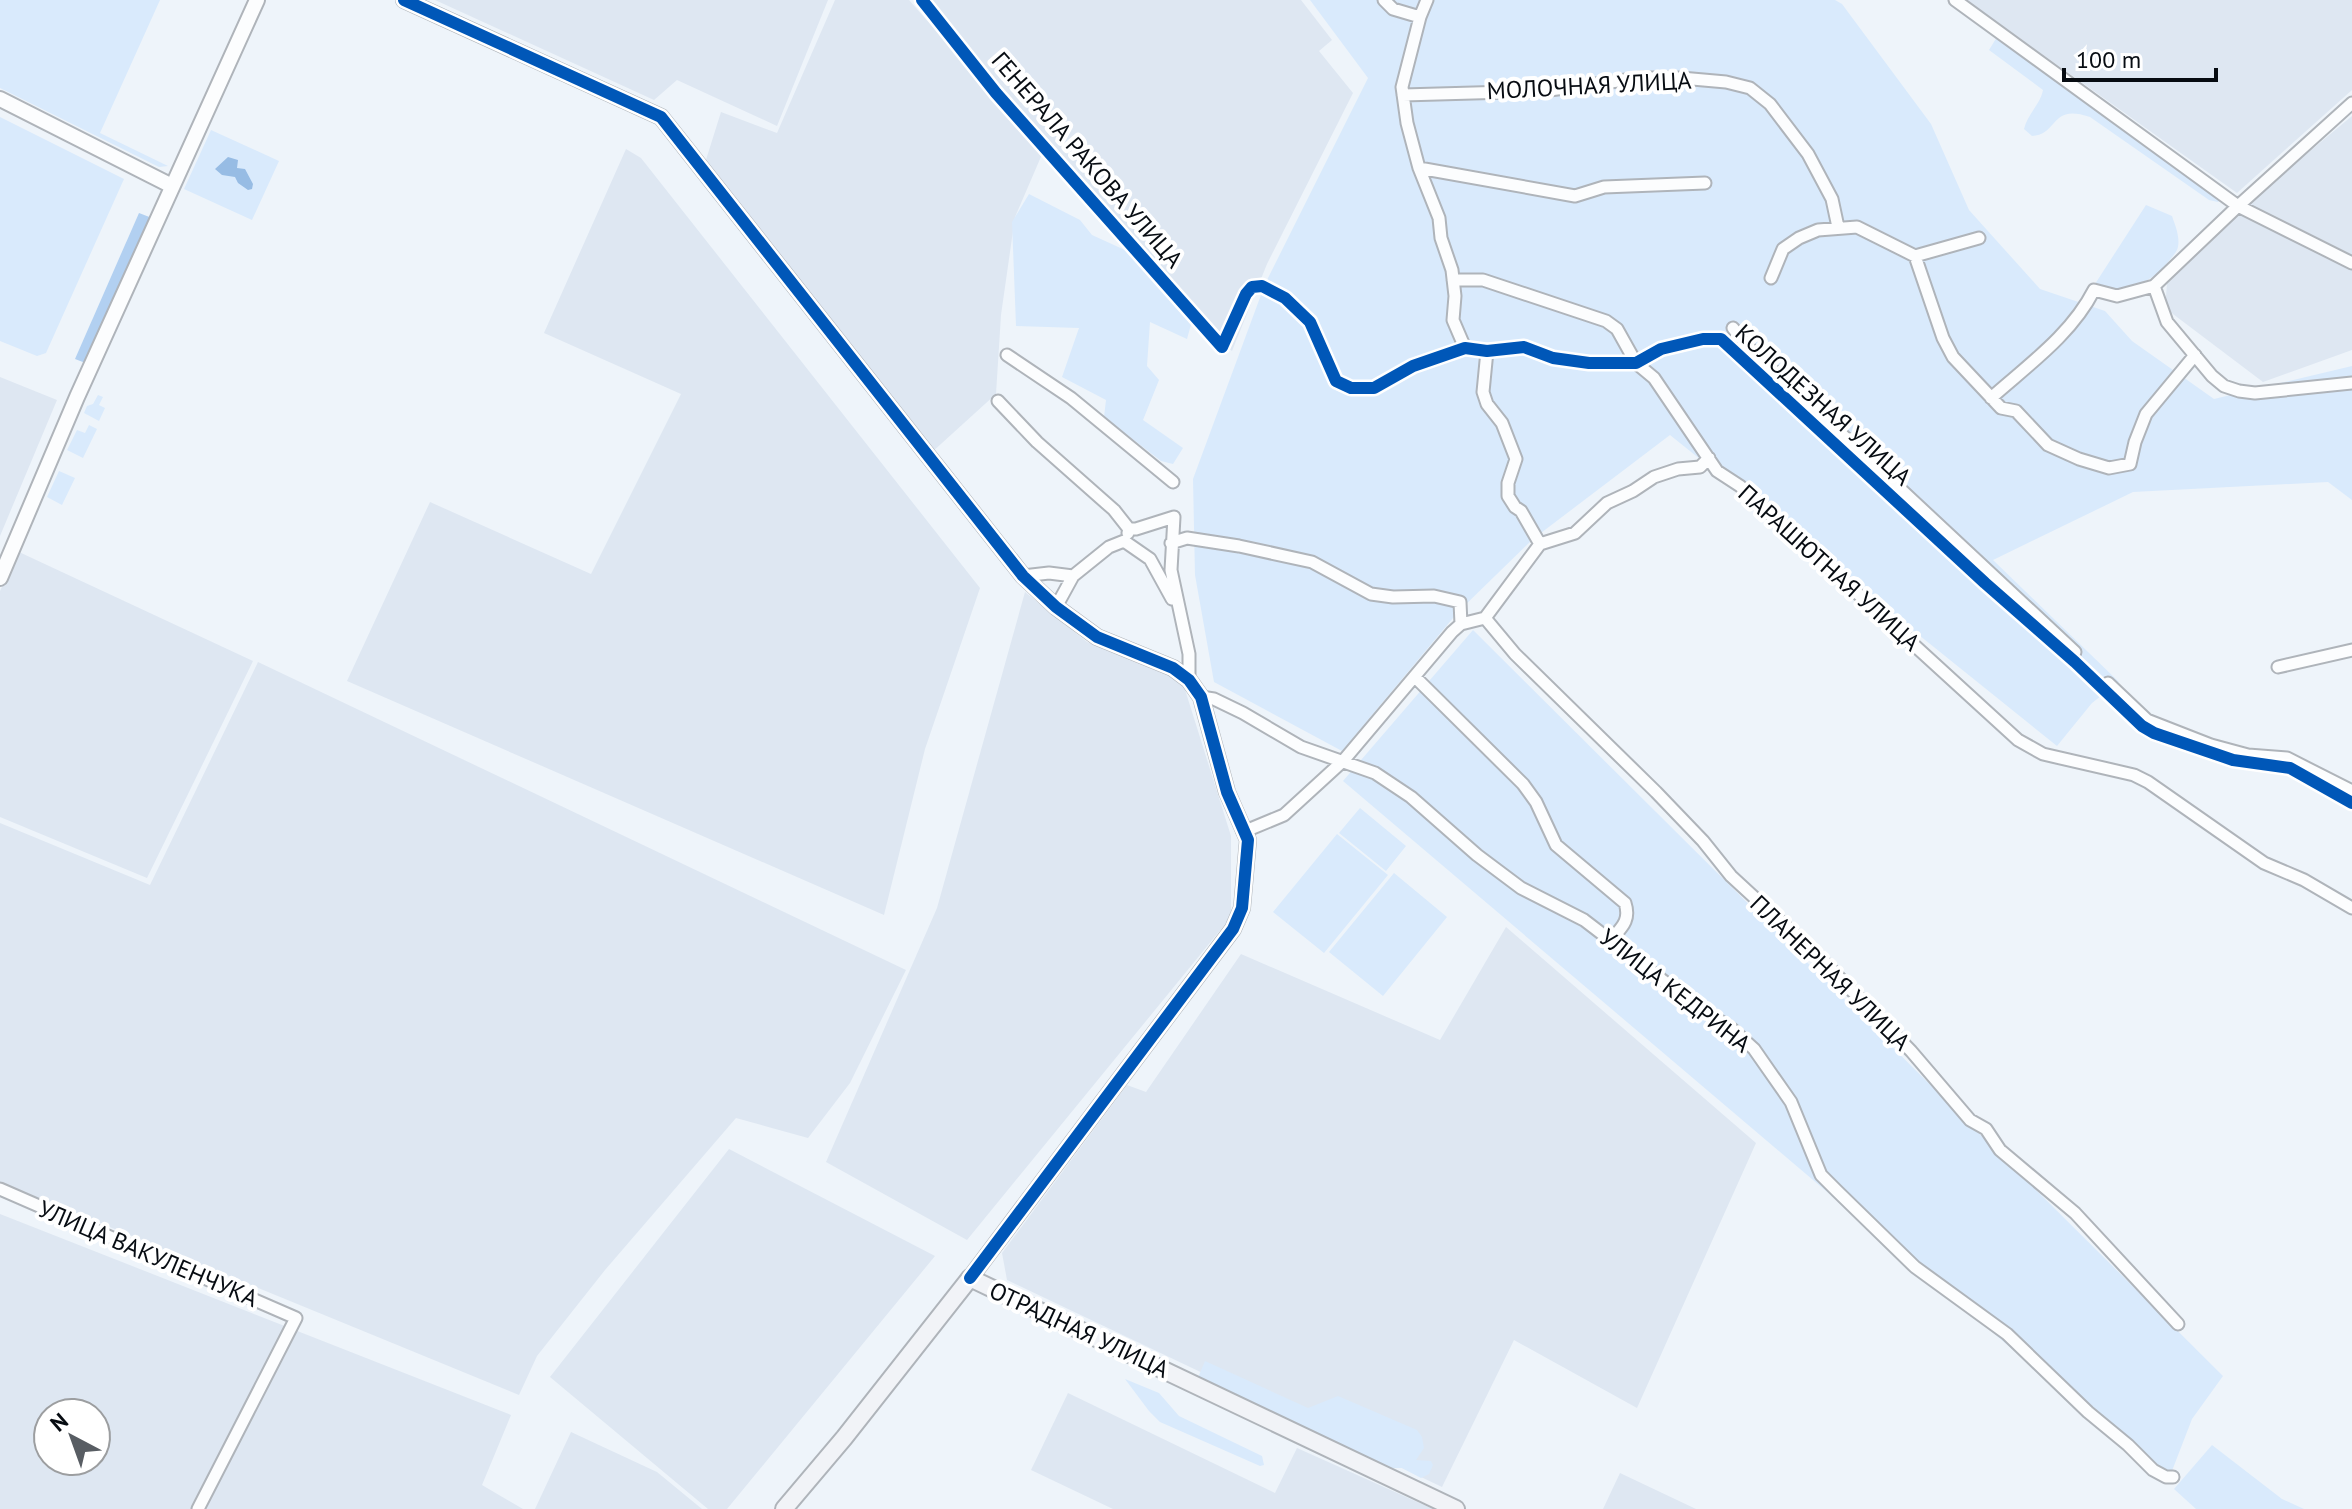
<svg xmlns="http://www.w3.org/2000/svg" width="2352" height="1509" font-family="'PT Sans',sans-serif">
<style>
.built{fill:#dee7f2;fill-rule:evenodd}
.green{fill:#d9eafc}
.forest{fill:#b2d0f1}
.water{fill:#97bce4}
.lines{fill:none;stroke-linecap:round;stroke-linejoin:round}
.minor-casing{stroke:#afb4ba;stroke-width:15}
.tertiary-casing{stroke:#afb4ba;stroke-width:18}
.secondary-casing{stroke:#afb4ba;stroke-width:20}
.minor{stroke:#fcfdfe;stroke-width:11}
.tertiary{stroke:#fcfdfe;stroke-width:14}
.secondary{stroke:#f1f3f7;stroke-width:16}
.cycleway-casing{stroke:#fff;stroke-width:17}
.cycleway{stroke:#0057b8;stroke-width:12}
.labels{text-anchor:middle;stroke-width:8;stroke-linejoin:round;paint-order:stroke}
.street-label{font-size:24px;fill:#070c12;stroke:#fff}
</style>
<rect width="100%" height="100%" fill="#eef4fa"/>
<path class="built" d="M435 0H828L777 126 677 80 654 100Z
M835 0H909L1043 152 1015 217 1001 315 996 394 931 453 705 163 721 112 777 133Z
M926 0H1301L1332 40 1319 51 1353 93 1267 264 1232 351 1216 338 1010 104Z
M1966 0H2352V90L2237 193Z
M2352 116V350L2263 382 2165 308 2167 284 2237 212Z
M626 149 641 158 980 588 925 749 884 915 347 681 430 502 591 574 681 394 544 333Z
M0 377 57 400 0 536Z
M19 552 253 661 147 878 0 817V591Z
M1025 592 1087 642 1182 680 1231 836V917L967 1240 826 1162 937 908Z
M258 662 906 970 850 1083 808 1138 736 1118 605 1270 537 1356 519 1395 0 1182V823L150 885Z
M1506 927 1756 1143 1637 1408 1514 1340 1442 1487 1007 1280 1002 1253 1127 1085 1146 1092 1241 954 1440 1040Z
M729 1149 935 1256 727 1509H708L550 1377Z
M0 1214 511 1415 482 1485 523 1509H0ZM48 1413H96V1461H48Z
M1068 1393 1275 1493 1297 1448 1433 1509H1113L1031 1470Z
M571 1432 657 1472 702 1509H535Z
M1620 1473 1696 1509H1603Z"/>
<path class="green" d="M0 0H160L100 133 168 166 159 167 0 88Z
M1310 0H1835L1842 4 1931 124 1969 210 2040 289 2105 311 2132 341 2214 399 2352 366V500L2328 482 2133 492 1993 560 2119 682 2092 703 2057 746 1670 435 1533 539 1458 612 1342 751 1214 682 1195 575 1193 479 1265 284 1368 78Z
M1997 37 2205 188 2220 200 2218 202 2209 200 2090 117C2050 103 2059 134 2032 136L2024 129C2028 113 2040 105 2043 90L1989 50Z
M0 117 124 179 46 353 37 356 0 341Z
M211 130 279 161 252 220 184 189Z
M1029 194 1080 220 1092 235 1138 256 1193 317 1187 339 1150 322 1147 366 1159 380 1143 420 1183 448 1173 464 1161 461 1104 417 1106 400 1062 377 1079 328 1016 326 1012 222Z
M2146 205 2172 216C2175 225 2180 236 2178 247 2177 252 2171 258 2168 262 2149 285 2123 295 2095 284Z
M98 395 103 397 99 405 105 408 99 421 84 413 87 406 93 404Z
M89 425 97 429 83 458 67 450 77 430 85 433Z
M59 471 75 478 62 505 47 497Z
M1473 630 2223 1376 2192 1419 2170 1476 2150 1466 1343 781Z
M1360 808 1406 846 1386 871 1339 833Z
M1337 834 1388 875 1324 953 1273 912Z
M1394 873 1447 917 1383 996 1329 952Z
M1205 1361 1308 1408 1338 1396 1417 1430 1422 1437 1424 1448 1416 1460 1431 1461 1433 1465 1429 1474 1421 1478 1402 1468H1387L1197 1380Z
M1125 1379 1159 1393 1179 1416 1262 1456 1264 1465 1260 1466 1160 1422 1149 1411Z
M2212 1445 2282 1499 2304 1509H2196L2174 1489Z"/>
<path class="forest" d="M139 213 152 218 88 364 75 359Z"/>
<path class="water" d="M228 157 238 160 237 168 245 169 253 184 252 189 248 190 238 183 235 177 222 175 215 169Z"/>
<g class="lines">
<defs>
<path id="minor" d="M922 0 996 93 1222 347 1246 294 1252 287 1262 286 1285 298 1310 322 1336 381 1351 388H1374L1413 366 1465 348 1487 351 1524 347 1553 358 1589 363H1636L1661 349 1703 339H1721L1985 583 2075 662 2142 726 2154 733 2233 760 2290 768 2352 803
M1384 0 1393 9 1420 17
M1427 0 1420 17 1402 87 1407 123 1419 168 1439 218 1441 238 1452 270 1455 296 1453 320 1465 348
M1955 0 2238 206 2352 263
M1403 95 1542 91 1641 78H1681L1726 82 1750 88 1770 104 1808 154 1832 199 1838 227
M1419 168 1575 196 1604 187 1705 183
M1915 256 1943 338 1953 357 2001 408 2016 411 2048 445 2079 459 2109 468 2130 464 2135 442 2146 414 2195 355
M1771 278 1783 249 1799 238 1818 230 1857 227 1915 256 1979 238
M1453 280H1483L1606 321 1617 329 1636 363 1654 378 1717 471 1740 486 2018 740 2043 754 2134 775 2148 782 2264 863 2304 880 2352 908
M2154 286 2167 322 2212 376 2224 386 2239 391 2255 393 2352 383
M1733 328 1746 345 2075 652
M1487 351 1483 392 1487 404 1502 423 1516 459 1508 483V496L1515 507 1521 511 1540 544
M1007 355 1071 398 1173 482
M1991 398C2028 365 2071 335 2094 290L2117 296 2154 286 2238 206 2352 103
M998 401 1037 442 1114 510 1129 529 1128 533
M1129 529H1136L1174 517 1171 570 1189 654V680
M1171 543 1187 538 1239 546 1312 562 1371 594 1393 597 1434 596 1460 602 1461 624
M1023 576 1049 573 1073 576 1109 547 1124 541 1150 559 1172 599
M1056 607 1073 576
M1485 618 1515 654 1656 792 1703 841 1731 876 1819 957 1911 1051 1970 1120 1986 1129 2000 1150 2075 1213 2178 1324
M2278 667 2352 650
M1415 677 1523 784 1536 802 1556 845 1625 903C1631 921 1621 928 1610 941
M2108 683 2147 720 2211 745 2248 755 2287 758 2352 791
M1201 697 1214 699 1243 713 1301 747 1375 773 1411 797 1477 855 1521 888 1584 920 1691 1002 1732 1029 1754 1049 1791 1102 1821 1175 1837 1191 1915 1267 2007 1334 2088 1412 2128 1445 2153 1470 2166 1477H2173
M1243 832 1284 815 1343 761 1452 632 1461 624 1485 618 1540 544 1575 533 1607 503 1633 491 1654 477 1678 469 1700 467 1709 458
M0 1189 296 1318 198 1509"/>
<path id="tertiary" d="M404 0 661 117 1023 576 1056 607 1097 637 1173 668 1189 680 1201 697 1227 792 1248 840 1242 908 1233 929 970 1278
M0 99 172 186
M0 578 77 397 257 0"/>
<path id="secondary" d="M784 1509 844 1438 970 1278 1456 1509"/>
</defs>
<use href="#minor" class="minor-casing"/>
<use href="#tertiary" class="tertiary-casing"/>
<use href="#secondary" class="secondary-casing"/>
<use href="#minor" class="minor"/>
<use href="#tertiary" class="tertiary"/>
<use href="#secondary" class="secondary"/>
<defs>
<path id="cycleway" d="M404 0 661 117 1023 576 1056 607 1097 637 1173 668 1189 680 1201 697 1227 792 1248 840 1242 908 1233 929 970 1278
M922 0 996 93 1222 347 1246 294 1252 287 1262 286 1285 298 1310 322 1336 381 1351 388H1374L1413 366 1465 348 1487 351 1524 347 1553 358 1589 363H1636L1661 349 1703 339H1721L1985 583 2075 662 2142 726 2154 733 2233 760 2290 768 2352 803"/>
</defs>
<use href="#cycleway" class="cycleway-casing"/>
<use href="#cycleway" class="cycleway"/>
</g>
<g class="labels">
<g class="street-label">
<text transform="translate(1589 86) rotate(-3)" y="8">МОЛОЧНАЯ УЛИЦА</text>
<text transform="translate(1087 160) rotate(49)" y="8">ГЕНЕРАЛА РАКОВА УЛИЦА</text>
<text transform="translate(1823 405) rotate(42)" y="8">КОЛОДЕЗНАЯ УЛИЦА</text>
<text transform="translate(1829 568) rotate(42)" y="8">ПАРАШЮТНАЯ УЛИЦА</text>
<text transform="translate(1830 973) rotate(44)" y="8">ПЛАНЕРНАЯ УЛИЦА</text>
<text transform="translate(1675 991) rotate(38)" y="8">УЛИЦА КЕДРИНА</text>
<text transform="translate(148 1254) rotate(23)" y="8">УЛИЦА ВАКУЛЕНЧУКА</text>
<text transform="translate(1079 1330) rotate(25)" y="8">ОТРАДНАЯ УЛИЦА</text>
</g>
</g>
<g transform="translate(72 1437) rotate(319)"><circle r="38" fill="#ffffff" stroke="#9c9ea0" stroke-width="2"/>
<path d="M0-6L14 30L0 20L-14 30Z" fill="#585d63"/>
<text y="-12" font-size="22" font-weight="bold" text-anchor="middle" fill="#070c12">N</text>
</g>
<path d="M2064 68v12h152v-12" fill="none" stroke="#070c12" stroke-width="4"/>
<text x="2076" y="68" font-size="24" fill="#070c12" stroke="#ffffff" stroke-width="6" paint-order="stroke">100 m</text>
</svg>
